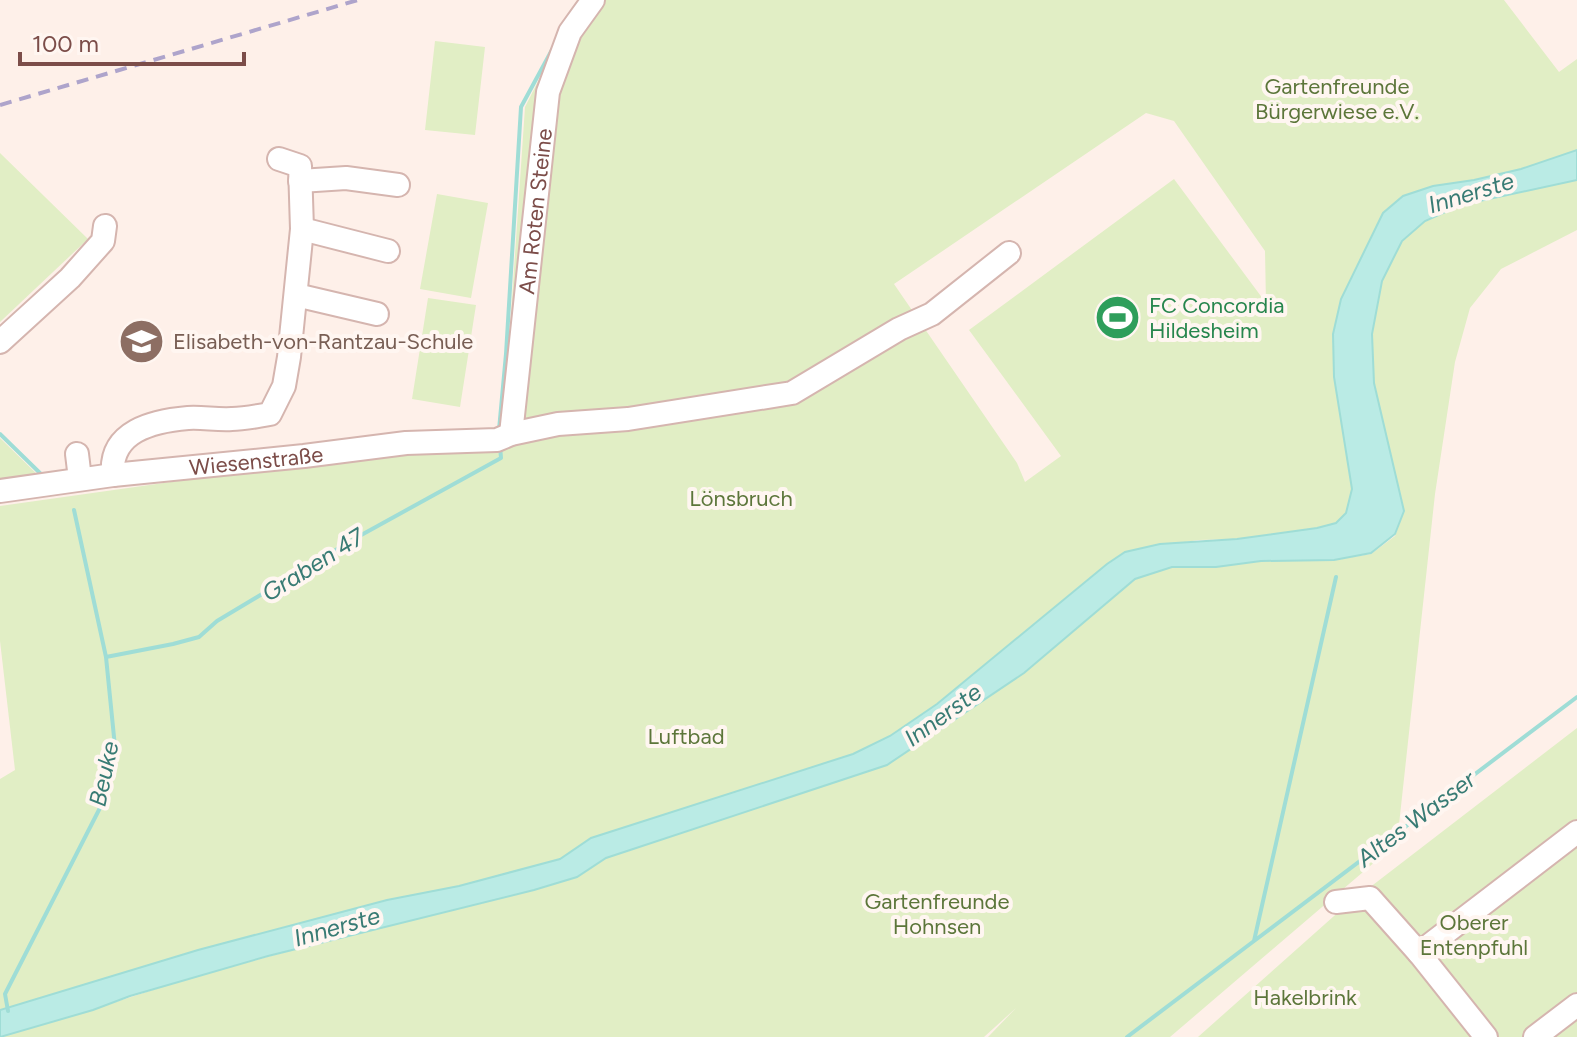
<svg xmlns="http://www.w3.org/2000/svg" width="1577" height="1037" font-family="Figtree,sans-serif">
<style>
.green{fill:#e1eec5;fill-rule:evenodd}
.water{fill:#baebe5;stroke:#9fddd6;stroke-width:2}
.lines{fill:none;stroke-linecap:round;stroke-linejoin:round}
.stream{stroke:#9fddd6;stroke-width:4}
.minor-casing{stroke:#d5b5af;stroke-width:26}
.minor{stroke:#fff;stroke-width:22}
.rail{stroke:#aea4cb;stroke-width:4;stroke-dasharray:12 8;stroke-linecap:butt}
.labels{text-anchor:middle;stroke-width:8;stroke-linejoin:round;paint-order:stroke}
.park-label{font-size:22px;fill:#5c763a;stroke:#fff6f1}
.street-label{font-size:22px;fill:#7c4d49;stroke:#fff6f1}
.leisure-label{font-size:22px;fill:#27864d;stroke:#fff6f1;text-anchor:start}
.education-label{font-size:22px;fill:#785e54;stroke:#fff6f1;text-anchor:start}
.water-label{font-size:24px;font-style:italic;fill:#387b74;stroke:#fff6f1}
</style>
<rect width="100%" height="100%" fill="#fef0e9"/>
<path class="green" d="M579 0H1504L1559 72 1577 59V150L1521 169 1474 180 1433 186 1403 196 1383 213 1341 299 1333 334 1334 377 1352 489 1346 513 1336 523 1317 528 1237 539 1198 540 1125 552 1107 564 937 704 890 736 853 754 591 838 560 859 459 886 387 900 198 950 0 1010V779L15 770 0 641V506L392 451 502 446 525 107ZM1146 113 1174 121 1265 251 1266 303 1174 179 969 330 1061 456 1025 482 1017 463 894 284Z
M435 41 485 47 475 135 425 130Z
M0 153 88 239 0 322Z
M1577 180V230L1501 269 1470 308 1455 362 1435 494 1397 843 1170 1037H988L1016 1008 984 1037H2C31 1024 65 1020 95 1009 238 959 387 928 534 890L577 877 606 858 887 765 1024 673 1135 579 1172 567H1216L1261 561 1334 560 1371 554 1395 536 1404 511 1374 383 1372 334 1382 281 1402 241 1425 221 1461 205Z
M437 194 488 203 471 298 420 289Z
M428 298 476 305 460 407 412 399Z
M0 438 43 480 0 487Z
M1577 728V1037H1198L1343 908Z"/>
<path class="water" d="M1577 150V180L1461 205 1425 221 1402 241 1382 281 1372 334 1374 383 1404 511 1395 534 1371 553 1334 560 1261 561 1216 567H1172L1135 579 1024 673 887 765 606 858 577 877 534 890 268 956 130 996 93 1010 0 1037V1010L198 950 387 900 459 886 560 859 591 838 853 754 890 736 937 704 1107 564 1125 552 1160 544 1237 539 1317 528 1336 523 1346 513 1352 489 1334 377 1333 334 1341 299 1383 213 1403 196 1433 186 1474 180 1521 169Z"/>
<g class="lines">
<path class="stream" d="M499 430 506 354 521 107 553 48
M0 434 43 476
M106 657 173 644 199 637 217 621 354 539 501 458 500 446
M1254 941 1577 697
M8 1011 5 994 104 800 115 747 106 657 74 510
M1127 1037 1254 941 1336 577"/>
<defs>
<g id="minor">
<path d="M300 181 346 178 398 185"/>
<path d="M302 229 388 251"/>
<path d="M296 295 377 314"/>
<path d="M0 342 70 278 103 241 105 226"/>
<path id="s1" d="M511 434 548 92 570 32 593 0"/>
<path d="M77 454 80 479"/>
<path d="M113 475C109 431 153 421 188 418 202 417 217 420 232 419 245 419 257 416 270 414L284 386 289 357 302 229 300 166 279 159"/>
<path id="s2" d="M0 491 113 475 304 456 406 443 497 440 511 434 558 424 628 419 792 393 899 329 932 314 1009 253"/>
<path d="M1336 902 1370 898 1419 953 1486 1037"/>
<path d="M1419 953 1577 832"/>
<path d="M1535 1037 1577 1005"/>
</g>
</defs>
<use href="#minor" class="minor-casing"/>
<use href="#minor" class="minor"/>
<path class="rail" d="M0 105 358 0"/>
</g>
<defs>
<symbol id="stadium-disc" viewBox="-11 -11 22 22"><circle r="9.5" fill="#2e9e5b" stroke="#fff6f1"/><path d="M0-5a6.5 5 0 1 0 0 10a6.5 5 0 1 0 0-10ZM-3.5-1.8h7v3.6h-7Z" fill="#fff"/></symbol>
<symbol id="school-disc" viewBox="-11 -11 22 22"><circle r="9.5" fill="#8d6e63" stroke="#fff6f1"/><path d="M0-5L7-2L0 1L-7-2ZM-4 1L0 2.5L4 1V4Q0 6-4 4Z" fill="#fff"/></symbol>
</defs>
<g fill-rule="evenodd">
<use href="#stadium-disc" x="1092" y="292" width="51" height="51"/>
<use href="#school-disc" x="116" y="316" width="51" height="51"/>
</g>
<g class="labels">
<g class="park-label">
<text x="1337" y="94">Gartenfreunde<tspan x="1337" dy="25">Bürgerwiese e.V.</tspan></text>
<text x="741" y="506">Lönsbruch</text>
<text x="686" y="744">Luftbad</text>
<text x="937" y="909">Gartenfreunde<tspan x="937" dy="25">Hohnsen</tspan></text>
<text x="1474" y="930">Oberer<tspan x="1474" dy="25">Entenpfuhl</tspan></text>
<text x="1305" y="1005">Hakelbrink</text>
</g>
<g class="street-label">
<text dy="8" stroke="none"><textPath href="#s1" startOffset="224">Am Roten Steine</textPath></text>
<text dy="8" stroke="none"><textPath href="#s2" startOffset="258">Wiesenstraße</textPath></text>
</g>
<g class="leisure-label">
<text x="1149" y="313">FC Concordia<tspan x="1149" dy="25">Hildesheim</tspan></text>
</g>
<g class="education-label">
<text x="173" y="349">Elisabeth-von-Rantzau-Schule</text>
</g>
<g class="water-label">
<text transform="translate(1471 193) rotate(-17)" y="8">Innerste</text>
<text transform="translate(313 565) rotate(-32)" y="8">Graben 47</text>
<text transform="translate(943 715) rotate(-36)" y="8">Innerste</text>
<text transform="translate(104 774) rotate(-78)" y="8">Beuke</text>
<text transform="translate(1416 819) rotate(-37)" y="8">Altes Wasser</text>
<text transform="translate(337 927) rotate(-16)" y="8">Innerste</text>
</g>
</g>
<path d="M20 52v12h224v-12" fill="none" stroke="#7c4d49" stroke-width="4"/>
<text x="32" y="52" font-size="24" fill="#7c4d49" stroke="#fff6f1" stroke-width="6" paint-order="stroke">100 m</text>
</svg>
